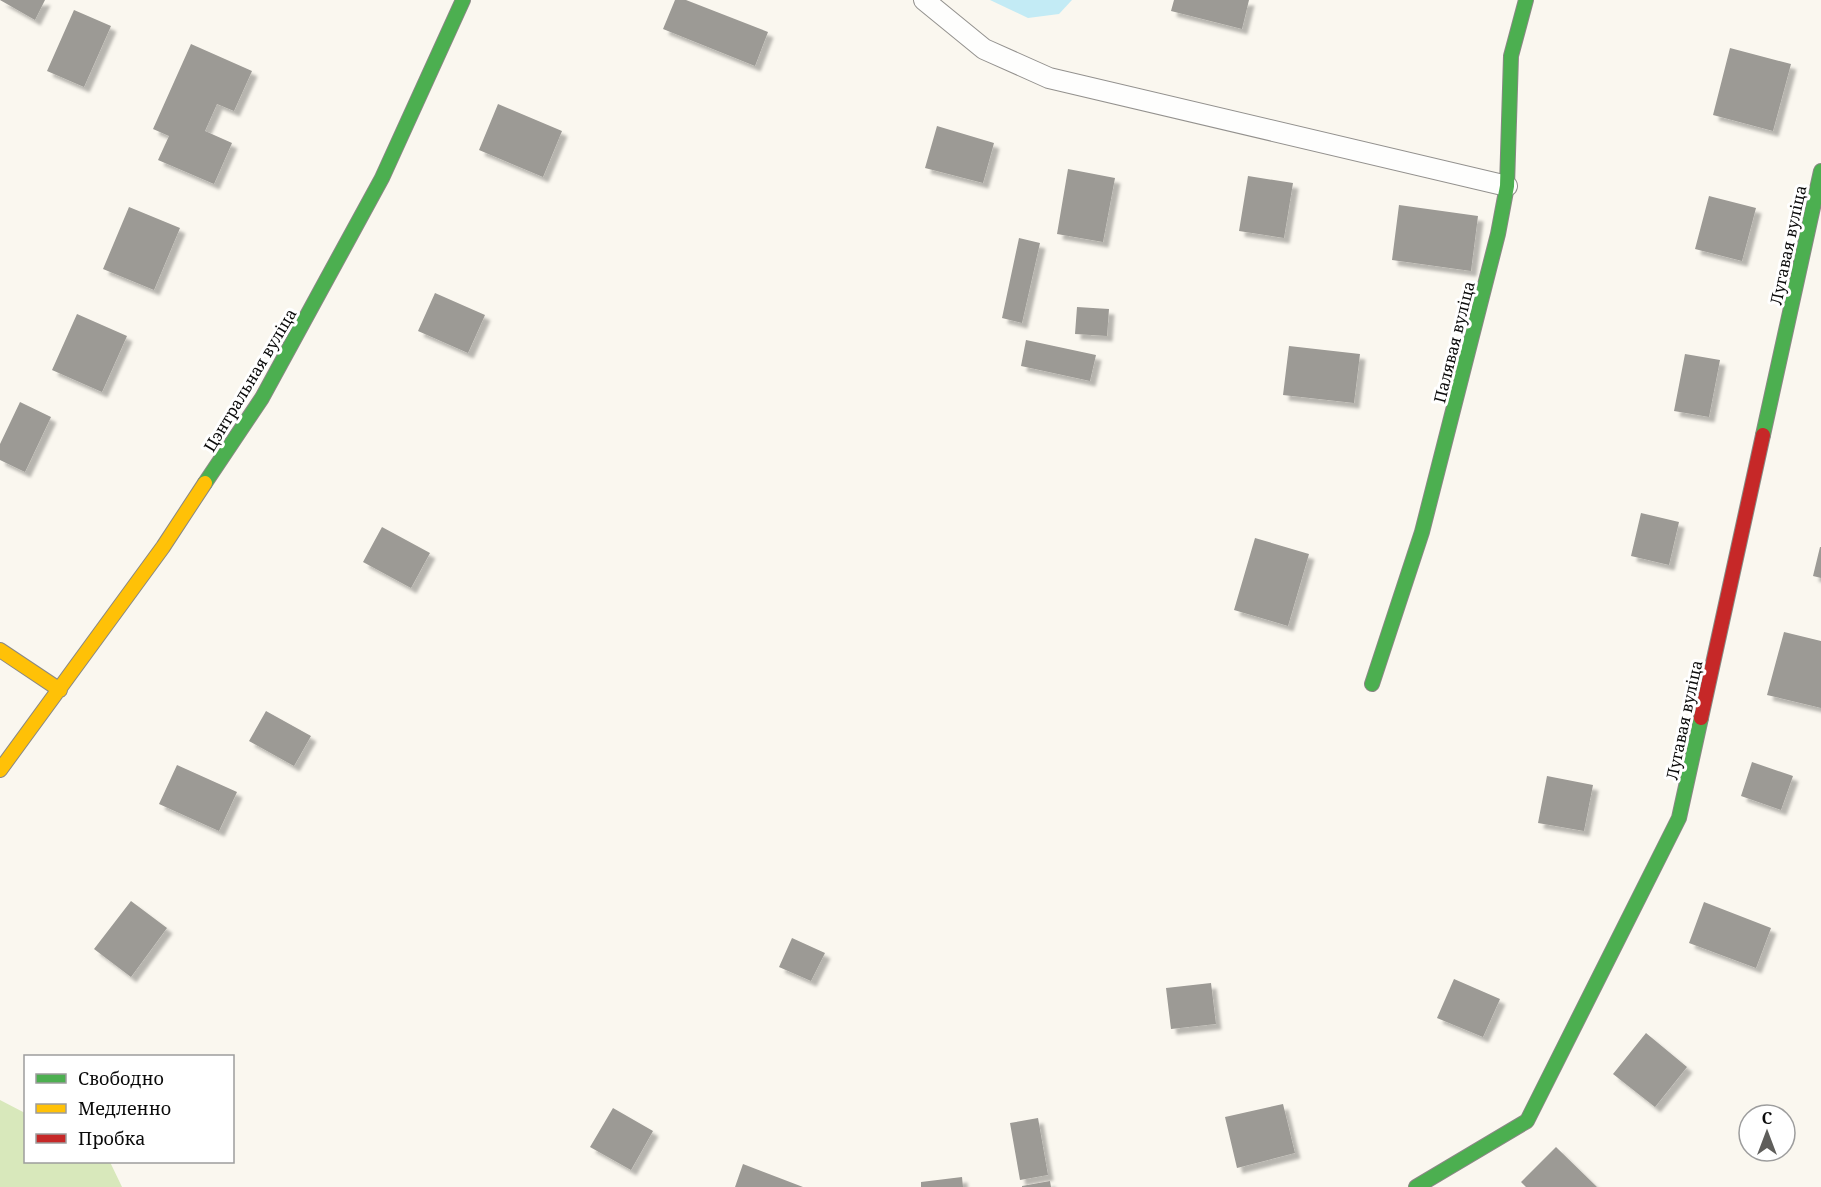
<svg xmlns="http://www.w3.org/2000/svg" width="1821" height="1187" font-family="'Noto Serif',serif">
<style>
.forest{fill:#d8e8bb}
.water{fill:#c3ebf5}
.building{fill:#9c9a95;filter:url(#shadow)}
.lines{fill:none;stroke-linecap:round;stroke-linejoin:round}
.lane-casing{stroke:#93918e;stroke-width:22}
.fast-casing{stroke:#898884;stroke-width:16}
.slow-casing{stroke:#898884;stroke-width:16}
.jam-casing{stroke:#898884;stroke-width:16}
.lane{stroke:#fefefd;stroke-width:20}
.fast{stroke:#4caf50;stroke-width:14}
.slow{stroke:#ffc107;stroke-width:14}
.jam{stroke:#c62828;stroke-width:14}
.labels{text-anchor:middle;stroke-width:6;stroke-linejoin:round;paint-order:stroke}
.street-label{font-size:16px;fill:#0b0b0b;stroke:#fff}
</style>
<defs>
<filter id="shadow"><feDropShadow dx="5.5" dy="5.5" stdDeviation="1.5" flood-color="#0004"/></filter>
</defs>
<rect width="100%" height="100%" fill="#faf7ef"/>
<path class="forest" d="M0 1100 25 1113 26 1162H110L122 1187H0Z"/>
<path class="water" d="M990 0H1072L1059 14 1028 18Z"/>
<path class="building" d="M0 0H45L35 20Z
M675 0H686L768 32 755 66 663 29Z
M1174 0H1249L1242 29 1171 11Z
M74 10 111 26 84 87 47 71Z
M191 44 252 71 234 111 217 104 205 131 232 143 214 184 158 160 169 136 153 129Z
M1730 48 1791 64 1773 131 1713 115Z
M498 104 562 131 543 177 479 150Z
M937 126 994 143 983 183 925 168Z
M1068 169 1115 178 1103 242 1057 234Z
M1248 176 1293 183 1284 238 1239 231Z
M1709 196 1756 208 1742 261 1695 249Z
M1399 205 1478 216 1471 271 1392 260Z
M129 207 180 228 154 290 103 269Z
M1019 238 1040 243 1022 323 1002 318Z
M435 293 485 315 468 353 418 331Z
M1077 307 1109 309 1107 336 1075 334Z
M77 314 127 336 102 392 52 370Z
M1026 340 1096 355 1090 381 1021 366Z
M1289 346 1360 354 1354 403 1283 395Z
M1685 354 1720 360 1709 417 1674 411Z
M20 402 51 417 25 472 0 460V444Z
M1641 513 1679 522 1669 565 1631 556Z
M382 527 430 553 411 588 363 562Z
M1255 538 1309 554 1288 626 1234 610Z
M1820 547H1821V578L1813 576Z
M1784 632 1821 641V708L1767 695Z
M266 711 311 736 294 766 249 741Z
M1752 762 1793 776 1781 810 1741 796Z
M177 765 237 792 219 831 159 804Z
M1547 776 1593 785 1584 831 1538 823Z
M131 901 167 928 131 977 94 949Z
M1704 902 1771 928 1756 968 1689 943Z
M792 938 825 953 811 981 779 967Z
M1454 979 1500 999 1483 1037 1437 1018Z
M1211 983 1216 1024 1171 1029 1166 988Z
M1646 1033 1687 1067 1655 1107 1613 1074Z
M1283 1104 1295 1153 1237 1168 1225 1117Z
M613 1108 653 1131 631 1170 590 1147Z
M1038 1118 1048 1175 1020 1180 1010 1123Z
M1556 1147 1597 1187H1526L1521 1182Z
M743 1164 803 1187H735Z
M962 1177 963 1187H921V1182Z
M1050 1181 1051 1187H1022V1186Z"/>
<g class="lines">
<defs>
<path id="lane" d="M924 0 984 49 1049 78 1507 186"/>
<path id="fast" d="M1763 435 1821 171
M205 483 262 398 382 178 463 0
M1372 684 1422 532 1498 234 1507 186 1511 56 1526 0
M1416 1187 1527 1121 1679 818 1701 718"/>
<path id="slow" d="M0 650 60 690
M0 770 163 547 205 483"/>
<path id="jam" d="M1701 718 1763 435"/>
</defs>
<use href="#lane" class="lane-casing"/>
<use href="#fast" class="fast-casing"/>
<use href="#slow" class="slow-casing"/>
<use href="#jam" class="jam-casing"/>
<use href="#lane" class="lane"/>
<use href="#fast" class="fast"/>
<use href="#slow" class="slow"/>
<use href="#jam" class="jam"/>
</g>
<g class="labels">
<g class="street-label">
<text transform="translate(1788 245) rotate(-78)" y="6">Лугавая вуліца</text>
<text transform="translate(1454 342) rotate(-76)" y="6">Палявая вуліца</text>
<text transform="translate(250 380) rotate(-59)" y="6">Цэнтральная вуліца</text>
<text transform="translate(1684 720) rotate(-78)" y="6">Лугавая вуліца</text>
</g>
</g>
<rect x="24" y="1055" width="210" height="108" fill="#ffffff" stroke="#9d9d9d" stroke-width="1.5"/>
<rect x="36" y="1074" width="30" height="9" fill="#4caf50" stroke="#9d9d9d" stroke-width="1.5"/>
<text x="78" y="1085" font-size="18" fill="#0b0b0b">Свободно</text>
<rect x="36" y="1104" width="30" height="9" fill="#ffc107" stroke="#9d9d9d" stroke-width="1.5"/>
<text x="78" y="1115" font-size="18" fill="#0b0b0b">Медленно</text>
<rect x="36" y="1134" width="30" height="9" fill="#c62828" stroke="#9d9d9d" stroke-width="1.5"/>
<text x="78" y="1145" font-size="18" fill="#0b0b0b">Пробка</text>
<g transform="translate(1767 1133)"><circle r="28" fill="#ffffff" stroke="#9d9d9d" stroke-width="1.5"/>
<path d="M0-4.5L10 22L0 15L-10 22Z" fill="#5f5e5b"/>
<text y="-9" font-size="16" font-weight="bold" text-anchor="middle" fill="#0b0b0b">С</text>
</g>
</svg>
